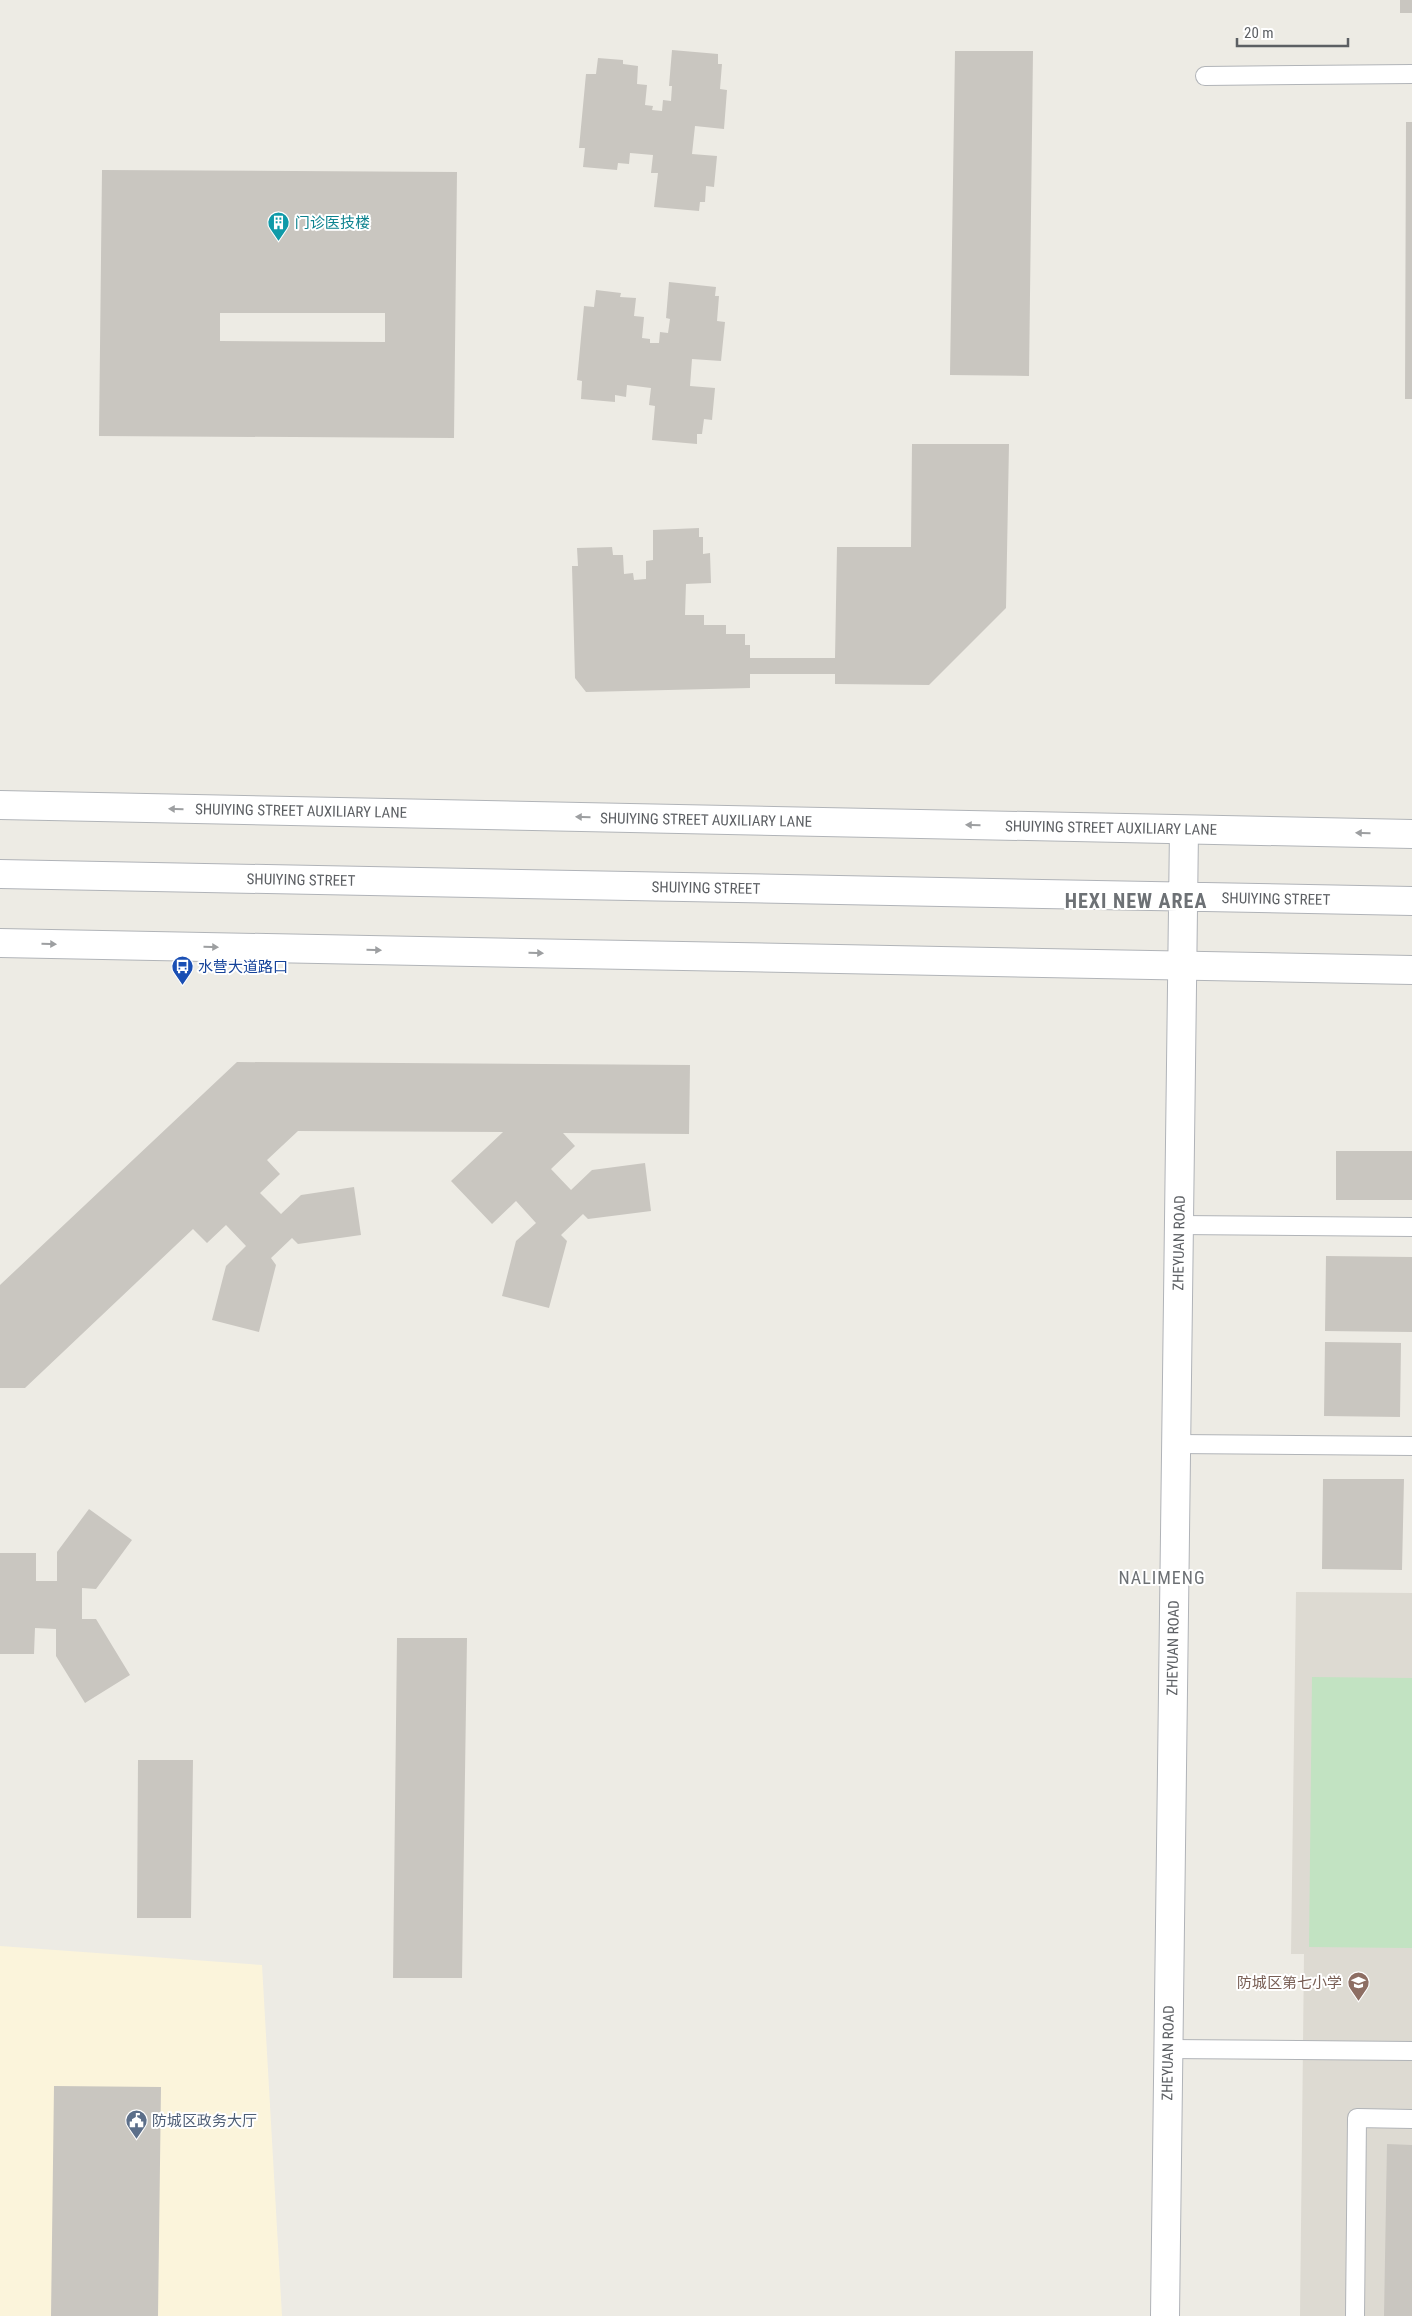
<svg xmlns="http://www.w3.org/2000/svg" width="1412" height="2316" font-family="'Roboto Condensed','Noto Sans SC',sans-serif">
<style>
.commercial{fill:#fbf4db}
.education{fill:#dddad2}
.green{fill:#c2e3c2}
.building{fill:#c9c6c0;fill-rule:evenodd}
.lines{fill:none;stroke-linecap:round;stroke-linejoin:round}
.lane-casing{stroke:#b1b4b8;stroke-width:20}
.street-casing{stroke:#b1b4b8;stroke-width:30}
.secondary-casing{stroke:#b0b3b8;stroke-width:30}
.lane{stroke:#fff;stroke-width:18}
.street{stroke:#fff;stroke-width:28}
.secondary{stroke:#fff;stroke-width:28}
.oneway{fill:#9d9fa1}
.labels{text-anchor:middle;stroke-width:4;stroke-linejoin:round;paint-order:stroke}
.culture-label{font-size:15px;fill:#0d838f;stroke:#fff;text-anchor:start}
.street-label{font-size:15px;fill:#5c5f63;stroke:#fff}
.transit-label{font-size:15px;fill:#164399;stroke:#fff;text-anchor:start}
.education-label{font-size:15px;fill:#785e54;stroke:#fff;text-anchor:end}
.service-label{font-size:15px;fill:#4e5e75;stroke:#fff;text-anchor:start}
.quarter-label{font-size:18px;letter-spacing:1px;fill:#6d7175;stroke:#fff}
.district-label{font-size:20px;font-weight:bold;letter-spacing:1px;fill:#6d7175;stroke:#fff}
</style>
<rect width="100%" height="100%" fill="#edebe4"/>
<path class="commercial" d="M0 1946 262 1965 282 2316H0Z"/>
<path class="education" d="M1296 1592 1412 1593V2316H1300L1304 1954H1291Z"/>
<path class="green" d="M1312 1677 1412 1678V1948L1309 1947Z"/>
<path class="building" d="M1400 0H1412V13H1400Z
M672 50 718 54V64H722L720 89 727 90 724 129 695 126 692 154 717 156 714 187 706 186 705 202H700L699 211 654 207 658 173H651L653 155 630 153 629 164 618 163 617 170 583 167 585 148H579L586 74H596L598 58 623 60V64L638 66 637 84 647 85 645 105 653 106 652 110 662 111 663 100 671 101 672 86H669Z
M955 51H1033L1029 376 950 375Z
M1406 122H1412V399H1405Z
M102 170 457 172 454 438 99 436ZM220 313H385V342L220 341Z
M669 282 716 287 715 296H719L717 321 725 322 721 361 692 359 690 386 715 388 712 420 704 419 702 434H697V444L652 440 655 406 649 405 651 388 627 385 626 397 615 395V402L581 399 582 381 577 380 584 306 594 307 596 290 621 293 620 297 636 298 634 316 644 317 642 338 650 339V343H659L660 332 668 333 670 319 666 318Z
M912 444H1009L1006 608 929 685 835 684V674H750V688L586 692 575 678 572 566H578L577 548 612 547 613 555H623L624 574 633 573 634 580 646 579V561L653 560V530L699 528V537H703V554L710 553 711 583 686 584 685 615H704V625H726V634H745V645H750V658H835L837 547H911Z
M237 1062 690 1065 689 1134 563 1133 575 1146 551 1169 571 1190 592 1170 645 1163 651 1211 588 1219 583 1214 561 1235 567 1241 549 1308 502 1296 516 1241 536 1223 516 1201 492 1224 451 1181 503 1132 298 1131 267 1160 280 1174 260 1193 281 1214 301 1195 354 1187 361 1235 298 1244 292 1238 271 1258 276 1265 259 1332 212 1320 226 1266 246 1246 226 1225 207 1243 193 1229 25 1388H0V1285Z
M1336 1151H1412V1200H1336Z
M1326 1256 1412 1257V1332L1325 1331Z
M1325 1342 1401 1343 1400 1417 1324 1416Z
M1323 1479H1404L1402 1570 1322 1569Z
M89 1509 132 1540 96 1589 82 1588V1619H96L130 1675 85 1703 56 1656V1629L35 1628 34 1654H0V1553H36V1581H57V1552Z
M397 1638H467L462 1978H393Z
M138 1760H193L191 1918H137Z
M54 2086 161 2087 158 2316H51Z
M1387 2144 1412 2145V2316H1384Z"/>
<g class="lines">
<defs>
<path id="lane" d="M1205 76 1412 74
M1179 1225 1412 1227
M1176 1444 1412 1446
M1168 2049 1412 2051
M1355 2316 1357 2118 1412 2119"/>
<path id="street" d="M0 805 1412 834
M0 943 1412 970"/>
<path id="secondary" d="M0 874 1412 901
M1165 2316 1184 830"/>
</defs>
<use href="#lane" class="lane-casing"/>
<use href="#street" class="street-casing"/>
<use href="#secondary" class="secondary-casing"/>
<use href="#lane" class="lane"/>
<use href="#street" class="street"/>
<use href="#secondary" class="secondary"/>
</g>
<defs><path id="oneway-solid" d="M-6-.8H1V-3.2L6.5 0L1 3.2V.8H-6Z" transform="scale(1.25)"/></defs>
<g class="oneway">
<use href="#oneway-solid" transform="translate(176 809) rotate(-179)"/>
<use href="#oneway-solid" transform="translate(583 817) rotate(-179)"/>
<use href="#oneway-solid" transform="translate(973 825) rotate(-179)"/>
<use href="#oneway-solid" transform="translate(1363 833) rotate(-179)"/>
<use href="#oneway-solid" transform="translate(49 944) rotate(1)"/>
<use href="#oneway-solid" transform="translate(211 947) rotate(1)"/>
<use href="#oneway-solid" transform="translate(374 950) rotate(1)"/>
<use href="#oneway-solid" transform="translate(536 953) rotate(1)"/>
</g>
<defs>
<symbol id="building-pin" viewBox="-11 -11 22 30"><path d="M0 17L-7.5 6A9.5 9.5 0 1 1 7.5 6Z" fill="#0f9aa8" stroke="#fff"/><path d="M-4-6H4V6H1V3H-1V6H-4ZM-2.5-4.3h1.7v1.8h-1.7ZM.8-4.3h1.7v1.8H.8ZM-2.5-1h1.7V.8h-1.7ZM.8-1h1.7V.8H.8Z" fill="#fff"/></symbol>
<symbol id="bus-pin" viewBox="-11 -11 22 30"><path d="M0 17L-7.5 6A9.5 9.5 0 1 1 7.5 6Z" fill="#1a4fb4" stroke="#fff"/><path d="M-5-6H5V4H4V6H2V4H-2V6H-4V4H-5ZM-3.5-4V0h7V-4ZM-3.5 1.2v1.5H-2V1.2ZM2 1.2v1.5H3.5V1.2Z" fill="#fff"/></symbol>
<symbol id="school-pin" viewBox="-11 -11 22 30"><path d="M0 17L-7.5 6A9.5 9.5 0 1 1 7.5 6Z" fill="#8d6e63" stroke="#fff"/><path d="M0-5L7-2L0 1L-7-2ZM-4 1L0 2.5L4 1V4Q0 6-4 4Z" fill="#fff"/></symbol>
<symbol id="civic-pin" viewBox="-11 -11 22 30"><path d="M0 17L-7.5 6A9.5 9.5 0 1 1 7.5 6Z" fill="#5c6f8a" stroke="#fff"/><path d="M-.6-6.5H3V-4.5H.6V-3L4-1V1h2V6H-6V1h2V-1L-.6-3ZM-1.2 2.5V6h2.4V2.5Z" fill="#fff"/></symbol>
</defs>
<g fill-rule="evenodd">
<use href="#building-pin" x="266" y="210" width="25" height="34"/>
<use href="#bus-pin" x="170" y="954" width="25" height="34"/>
<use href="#school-pin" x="1346" y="1970" width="25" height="34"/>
<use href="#civic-pin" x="124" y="2108" width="25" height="34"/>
</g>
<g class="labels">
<g class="culture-label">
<text x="295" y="228">门诊医技楼</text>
</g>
<g class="street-label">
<text transform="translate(301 811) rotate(1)" y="5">SHUIYING STREET AUXILIARY LANE</text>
<text transform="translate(706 820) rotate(1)" y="5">SHUIYING STREET AUXILIARY LANE</text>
<text transform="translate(1111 828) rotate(1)" y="5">SHUIYING STREET AUXILIARY LANE</text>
<text transform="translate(301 880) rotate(1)" y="5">SHUIYING STREET</text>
<text transform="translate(706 888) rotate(1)" y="5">SHUIYING STREET</text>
<text transform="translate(1276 899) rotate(1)" y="5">SHUIYING STREET</text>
<text transform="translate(1179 1243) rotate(-89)" y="5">ZHEYUAN ROAD</text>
<text transform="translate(1173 1648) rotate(-89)" y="5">ZHEYUAN ROAD</text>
<text transform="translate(1168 2053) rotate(-89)" y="5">ZHEYUAN ROAD</text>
</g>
<g class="transit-label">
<text x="198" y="972">水营大道路口</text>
</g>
<g class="education-label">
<text x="1342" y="1988">防城区第七小学</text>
</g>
<g class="service-label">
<text x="152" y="2126">防城区政务大厅</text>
</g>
<g class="quarter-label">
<text x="1162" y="1584">NALIMENG</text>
</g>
<g class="district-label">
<text x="1136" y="908">HEXI NEW AREA</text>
</g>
</g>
<path d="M1237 38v8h111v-8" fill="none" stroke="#5c5f63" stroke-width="2.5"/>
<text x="1244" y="38" font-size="15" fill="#5c5f63" stroke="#ffffff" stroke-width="4" paint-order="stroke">20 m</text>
</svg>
